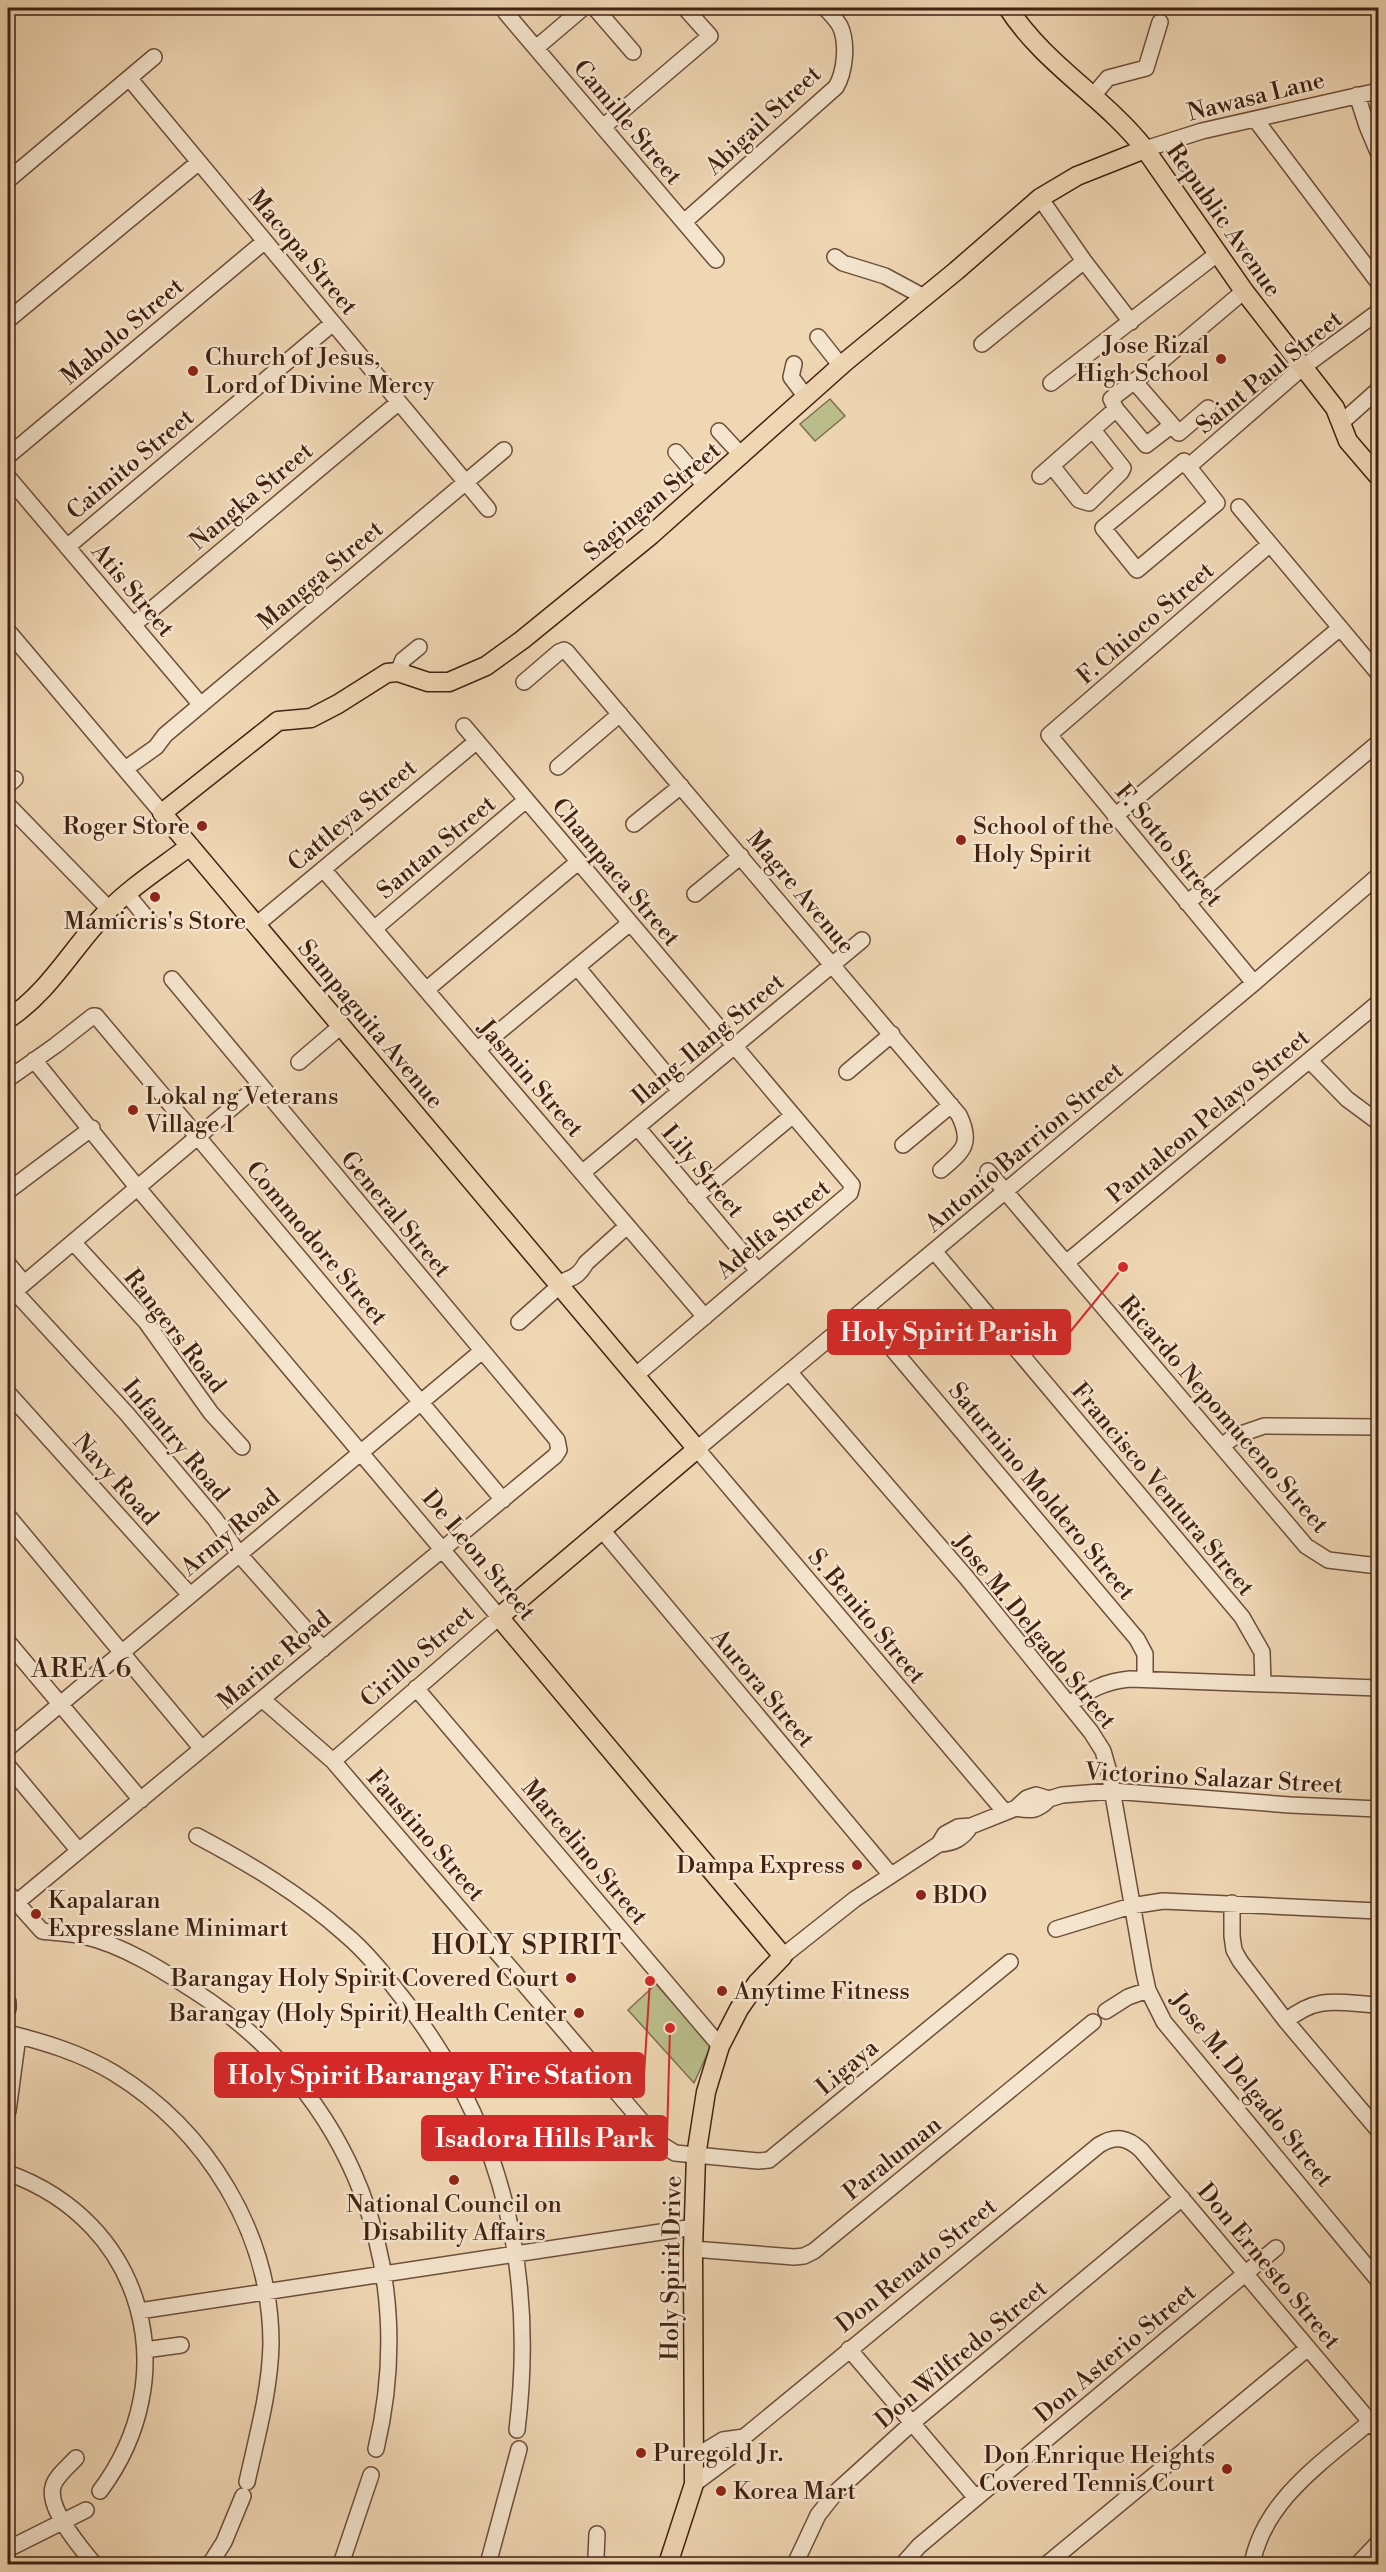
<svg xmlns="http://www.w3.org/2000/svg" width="1386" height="2572" font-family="'Libre Bodoni',serif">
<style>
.green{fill:#bbbe8c;stroke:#7e704f;stroke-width:1.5}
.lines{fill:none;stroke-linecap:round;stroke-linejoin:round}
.minor-casing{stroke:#6d4e3a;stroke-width:18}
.major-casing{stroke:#412112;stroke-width:21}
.minor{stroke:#f5e5ce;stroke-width:15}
.major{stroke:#f0d7b4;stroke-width:18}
.poi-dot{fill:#8f2418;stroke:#f5e5ce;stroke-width:2}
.labels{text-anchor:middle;stroke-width:5;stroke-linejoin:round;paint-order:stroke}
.street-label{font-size:24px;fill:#412112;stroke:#f5e5ce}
.poi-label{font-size:24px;fill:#412112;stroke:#f5e5ce;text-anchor:start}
.neighbourhood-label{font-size:26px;letter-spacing:1.5px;fill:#412112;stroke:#f5e5ce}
.quarter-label{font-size:27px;letter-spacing:1.5px;fill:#412112;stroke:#f5e5ce}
.leader{fill:none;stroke:#d62828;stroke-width:2}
.callout-dot{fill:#d62828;stroke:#f5e5ce;stroke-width:2}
.callout{fill:#d62828;stroke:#d62828;stroke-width:2}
.callout-label{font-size:26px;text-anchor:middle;font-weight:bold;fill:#fff}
</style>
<rect width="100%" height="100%" fill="#f0d7b4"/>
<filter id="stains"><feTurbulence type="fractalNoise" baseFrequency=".00333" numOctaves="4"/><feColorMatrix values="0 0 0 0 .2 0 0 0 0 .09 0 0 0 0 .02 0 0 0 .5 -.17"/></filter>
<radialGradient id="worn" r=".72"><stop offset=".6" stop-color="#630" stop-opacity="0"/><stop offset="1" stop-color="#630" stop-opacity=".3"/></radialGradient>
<path class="green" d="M830 399 845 416 815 441 800 424Z
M656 1984 711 2046 694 2083 628 2010Z"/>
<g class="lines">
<defs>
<path id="minor" d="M595 8 633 52
M506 13 716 260
M536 48 583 8
M129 78 488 509
M1357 95 1367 126 1378 152
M1092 97 1108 78 1146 68 1160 22
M1255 119 1378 282
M603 127 710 36 685 8
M1145 149 1202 131 1378 91
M8 180 154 57
M1040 198 1084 261 1131 322
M684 222 836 87C845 72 848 43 840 26 836 19 830 13 825 8
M835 257 843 263 885 276 924 297
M8 320 199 162
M818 337 841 366
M982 344 1084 261
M794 364 791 377 806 397
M1134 381 1179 433 1208 408
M1051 383 1217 254
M1342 422 1378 390
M1172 425 1146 445 1116 409 1111 399 1165 358 1244 291
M719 431 742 456
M676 452 706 487
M8 456 265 241
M1184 461 1217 503 1137 570 1103 528Z
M1052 466 1079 500 1089 503 1121 472 1123 468 1093 430
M1188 467 1302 368 1378 312
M1040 476 1116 409
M8 477 201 705
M1239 507 1378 673
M67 547 333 323
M133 625 399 402
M8 631 162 813
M398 672 403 660 419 647
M524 682 559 652 564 650 567 652 959 1115C973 1144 963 1151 941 1170
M464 726 852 1185 850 1193 635 1376
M558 767 620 714
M125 769 156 747 165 735 504 450
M8 785 15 779
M8 805 109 909
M1115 816 1340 628
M634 824 681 786
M323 869 705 1317
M126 893 150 922
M695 894 741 856
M1187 903 1378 743
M256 925 477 741
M374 929 526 800
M577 967 680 1091
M1254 983 1049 735 1270 544
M426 990 578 862
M477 1050 630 923
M34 1060 137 1187 499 1617 333 1761
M1310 1061 1347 1099 1378 1122
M299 1062 341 1026
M847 1072 892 1034
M8 1079 56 1045 93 1016H96L503 1500
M637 1127 758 1271
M903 1145 951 1105
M988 1171 1306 1546 1328 1560 1378 1566
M582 1173 862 940
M8 1191 92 1128
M695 1197 792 1116
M73 1242 146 1322 211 1413 242 1447
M934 1251 1242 1617 1262 1652 1263 1683
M1066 1263 1378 1003
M8 1264 24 1283
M14 1291 127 1414 215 1519 239 1554 323 1649
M8 1297 259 1085
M862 1313 1137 1639 1145 1654V1679
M519 1322 566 1280C576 1277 581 1272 586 1263L627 1226
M790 1373 966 1577 1091 1732 1103 1751 1109 1772 1144 1972 1148 1990 1164 2022 1378 2280
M8 1393 190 1595
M1222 1446 1235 1436 1264 1426 1378 1427
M8 1516 202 1749
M602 1530 890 1874
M8 1642 141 1800
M416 1688 720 2046
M262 1699 333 1761 662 2145 675 2153 758 2161 769 2160 1010 1962
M1069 1705C1088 1690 1106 1681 1130 1679L1378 1688
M8 1748 482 1351
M8 1766 79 1851
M1016 1808C1031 1811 1038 1811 1049 1799
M1004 1811 697 1449 1254 983 1378 876
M197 1836C250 1864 300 1894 345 1934 369 1954 389 1981 408 2005 505 2132 536 2274 517 2430
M939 1844C954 1843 962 1839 971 1826
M8 1893 42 1931C56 1933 70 1933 83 1936 123 1945 162 1970 196 1992 353 2093 419 2269 376 2449
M16 1903 555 1456 559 1450 557 1440 172 979
M1232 1903V1936L1234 1950 1240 1961 1286 2021 1378 2130
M1056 1929 1131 1906 1163 1901 1378 1911
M783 1956 855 1899 939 1844 945 1834 958 1827 971 1826 1016 1808 1027 1798 1036 1795 1049 1799 1062 1795 1112 1791 1290 1805 1378 1809
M8 2002V2009
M1106 2011 1128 1997 1148 1990
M1286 2021C1318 1994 1340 2003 1378 2005
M8 2033C44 2042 81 2053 114 2073 207 2130 271 2233 271 2344 270 2391 257 2436 247 2482
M8 2111 18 2036
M8 2173C145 2222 186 2376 100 2491
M693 2249 794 2257 804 2256 814 2251 1093 2022
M139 2311 694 2227
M849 2349 976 2498
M145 2350 181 2345
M695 2457 723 2440 744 2437
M76 2458C69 2466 55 2477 53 2487 47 2509 81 2548 94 2564
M694 2484 733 2455 744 2437 1099 2145C1115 2135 1127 2137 1141 2150L1378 2431
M597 2534 596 2557 599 2564
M8 2549 86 2510
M210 2564 224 2542 243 2496
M341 2564 371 2475
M488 2564 519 2449
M795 2564 818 2515 837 2491 912 2423 1182 2198
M903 2564 919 2546 976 2498 1276 2248
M1047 2564 1308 2348
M1252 2564C1264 2500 1324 2461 1371 2421
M1358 2564 1378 2543"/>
<path id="major" d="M1008 8C1044 64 1104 97 1145 149L1244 291 1335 408 1348 441 1378 476
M8 1019C49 992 71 950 104 915 129 888 161 868 190 846
M668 2564 694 2484 693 2249 696 2156 706 2092 720 2046 739 2009 757 1983 783 1956 499 1617 697 1449 162 813 278 721 311 718 338 704 387 673 398 672 428 682H449L486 666 522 640 651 535 845 362 956 271 1040 198 1077 176 1145 149"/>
</defs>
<use href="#minor" class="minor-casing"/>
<use href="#major" class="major-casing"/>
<use href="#minor" class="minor"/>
<use href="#major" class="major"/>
</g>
<g class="poi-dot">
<circle cx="1221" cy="359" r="6"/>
<circle cx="193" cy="371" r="6"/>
<circle cx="202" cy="826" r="6"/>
<circle cx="961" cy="840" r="6"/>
<circle cx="155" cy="897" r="6"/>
<circle cx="133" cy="1110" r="6"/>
<circle cx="857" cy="1865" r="6"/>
<circle cx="921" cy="1895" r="6"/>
<circle cx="36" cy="1914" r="6"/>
<circle cx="571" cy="1978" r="6"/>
<circle cx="722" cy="1991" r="6"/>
<circle cx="579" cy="2013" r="6"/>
<circle cx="454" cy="2180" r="6"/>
<circle cx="641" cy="2453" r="6"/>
<circle cx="1227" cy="2469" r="6"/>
<circle cx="721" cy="2491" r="6"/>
</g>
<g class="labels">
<g class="street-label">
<text transform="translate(1256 96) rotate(-14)" y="8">Nawasa Lane</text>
<text transform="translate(763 120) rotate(-43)" y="8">Abigail Street</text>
<text transform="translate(628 122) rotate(50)" y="8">Camille Street</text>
<text transform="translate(1224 220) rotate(55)" y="8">Republic Avenue</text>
<text transform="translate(303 252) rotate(50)" y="8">Macopa Street</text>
<text transform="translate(122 331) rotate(-40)" y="8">Mabolo Street</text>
<text transform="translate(1269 372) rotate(-39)" y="8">Saint Paul Street</text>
<text transform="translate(130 464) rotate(-40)" y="8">Caimito Street</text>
<text transform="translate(251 496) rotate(-40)" y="8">Nangka Street</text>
<text transform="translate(652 501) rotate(-40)" y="8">Sagingan Street</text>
<text transform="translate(320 575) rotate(-40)" y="8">Mangga Street</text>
<text transform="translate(133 590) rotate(50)" y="8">Atis Street</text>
<text transform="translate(1145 623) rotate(-41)" y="8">F. Chioco Street</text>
<text transform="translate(352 815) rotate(-40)" y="8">Cattleya Street</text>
<text transform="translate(1169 845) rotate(50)" y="8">F. Sotto Street</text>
<text transform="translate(436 847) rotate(-40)" y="8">Santan Street</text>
<text transform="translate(616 872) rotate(50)" y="8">Champaca Street</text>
<text transform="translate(801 892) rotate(50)" y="8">Magre Avenue</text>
<text transform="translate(371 1024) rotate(50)" y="8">Sampaguita Avenue</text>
<text transform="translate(708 1039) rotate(-40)" y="8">Ilang-Ilang Street</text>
<text transform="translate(531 1078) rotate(49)" y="8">Jasmin Street</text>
<text transform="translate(1208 1116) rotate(-40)" y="8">Pantaleon Pelayo Street</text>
<text transform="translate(1024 1147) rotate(-40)" y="8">Antonio Barrion Street</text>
<text transform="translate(703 1171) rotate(50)" y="8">Lily Street</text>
<text transform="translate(396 1214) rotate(50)" y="8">General Street</text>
<text transform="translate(773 1229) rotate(-40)" y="8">Adelfa Street</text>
<text transform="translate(317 1243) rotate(50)" y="8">Commodore Street</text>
<text transform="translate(175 1331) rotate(52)" y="8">Rangers Road</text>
<text transform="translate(1224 1414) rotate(49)" y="8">Ricardo Nepomuceno Street</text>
<text transform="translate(176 1440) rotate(50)" y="8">Infantry Road</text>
<text transform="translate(116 1479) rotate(48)" y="8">Navy Road</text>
<text transform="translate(1163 1489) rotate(50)" y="8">Francisco Ventura Street</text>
<text transform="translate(1042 1491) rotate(50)" y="8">Saturnino Moldero Street</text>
<text transform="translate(230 1532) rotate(-40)" y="8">Army Road</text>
<text transform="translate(479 1555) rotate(50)" y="8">De Leon Street</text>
<text transform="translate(867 1616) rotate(50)" y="8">S. Benito Street</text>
<text transform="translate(1035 1631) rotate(51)" y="8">Jose M. Delgado Street</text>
<text transform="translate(417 1656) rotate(-41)" y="8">Cirillo Street</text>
<text transform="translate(274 1660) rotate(-40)" y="8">Marine Road</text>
<text transform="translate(763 1688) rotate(50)" y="8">Aurora Street</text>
<text transform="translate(1214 1778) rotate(3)" y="8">Victorino Salazar Street</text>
<text transform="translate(426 1835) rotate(49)" y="8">Faustino Street</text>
<text transform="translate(585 1852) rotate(50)" y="8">Marcelino Street</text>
<text transform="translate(847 2067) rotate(-40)" y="8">Ligaya</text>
<text transform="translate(1252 2089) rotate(51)" y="8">Jose M. Delgado Street</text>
<text transform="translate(892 2158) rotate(-39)" y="8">Paraluman</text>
<text transform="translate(916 2265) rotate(-39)" y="8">Don Renato Street</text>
<text transform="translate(1269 2266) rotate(50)" y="8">Don Ernesto Street</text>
<text transform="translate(671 2268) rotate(-89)" y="8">Holy Spirit Drive</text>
<text transform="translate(1115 2353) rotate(-40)" y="8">Don Asterio Street</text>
<text transform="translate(961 2354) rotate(-40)" y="8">Don Wilfredo Street</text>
</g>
<g class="poi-label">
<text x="1209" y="353" text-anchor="end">Jose Rizal<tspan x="1209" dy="28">High School</tspan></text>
<text x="205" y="365">Church of Jesus,<tspan x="205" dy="28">Lord of Divine Mercy</tspan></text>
<text x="190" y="834" text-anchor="end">Roger Store</text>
<text x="973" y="834">School of the<tspan x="973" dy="28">Holy Spirit</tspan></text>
<text x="155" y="929" text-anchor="middle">Mamicris's Store</text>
<text x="145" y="1104">Lokal ng Veterans<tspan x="145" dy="28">Village 1</tspan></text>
<text x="845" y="1873" text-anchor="end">Dampa Express</text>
<text x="933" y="1903">BDO</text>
<text x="48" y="1908">Kapalaran<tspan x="48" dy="28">Expresslane Minimart</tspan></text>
<text x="559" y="1986" text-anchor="end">Barangay Holy Spirit Covered Court</text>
<text x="734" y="1999">Anytime Fitness</text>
<text x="567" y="2021" text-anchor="end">Barangay (Holy Spirit) Health Center</text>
<text x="454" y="2212" text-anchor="middle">National Council on<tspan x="454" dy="28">Disability Affairs</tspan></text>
<text x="653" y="2461">Puregold Jr.</text>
<text x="1215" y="2463" text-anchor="end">Don Enrique Heights<tspan x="1215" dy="28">Covered Tennis Court</tspan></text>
<text x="733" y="2499">Korea Mart</text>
</g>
<g class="neighbourhood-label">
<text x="82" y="1677">AREA 6</text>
</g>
<g class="quarter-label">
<text x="527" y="1954">HOLY SPIRIT</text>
</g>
</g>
<path class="leader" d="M1123 1267L1070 1332M650 1981L644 2075M670 2028L667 2138"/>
<g class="callout-dot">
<circle cx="1123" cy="1267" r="6"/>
<circle cx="650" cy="1981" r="6"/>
<circle cx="670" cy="2028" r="6"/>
</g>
<g class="callout">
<rect x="828" y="1310" width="242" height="44" rx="6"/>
<rect x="215" y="2053" width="429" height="44" rx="6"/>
<rect x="422" y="2116" width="245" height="44" rx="6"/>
</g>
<g class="callout-label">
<text x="949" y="1341">Holy Spirit Parish</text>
<text x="430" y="2084">Holy Spirit Barangay Fire Station</text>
<text x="545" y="2147">Isadora Hills Park</text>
</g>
<rect width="1386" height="2572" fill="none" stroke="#f0d7b4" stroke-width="30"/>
<rect x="9" y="9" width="1368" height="2554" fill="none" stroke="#412112" stroke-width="3"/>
<rect x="15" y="15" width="1356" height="2542" fill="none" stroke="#412112" stroke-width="1.5"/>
<rect width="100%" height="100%" filter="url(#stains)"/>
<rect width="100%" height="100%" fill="url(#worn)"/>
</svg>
